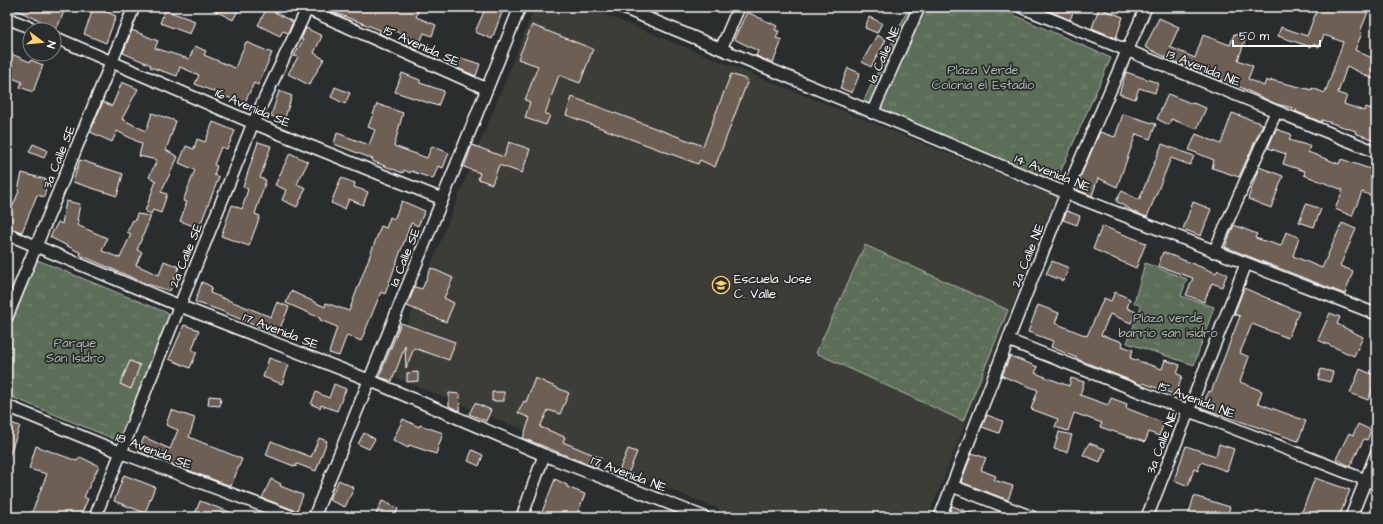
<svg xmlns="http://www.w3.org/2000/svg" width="1383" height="524" font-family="'Architects Daughter',sans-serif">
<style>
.built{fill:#3e3c39}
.forest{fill:url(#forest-crowns);stroke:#adb6ac}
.park{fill:url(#park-tufts);stroke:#adb6ac}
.building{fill:#6d5f53;stroke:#fff}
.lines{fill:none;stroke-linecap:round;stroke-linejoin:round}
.minor-casing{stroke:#fff;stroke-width:14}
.minor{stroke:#2a2d2e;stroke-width:11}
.labels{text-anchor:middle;stroke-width:3.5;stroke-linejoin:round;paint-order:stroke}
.street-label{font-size:13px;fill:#fff;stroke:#2a2d2e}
.park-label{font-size:13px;fill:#adb6ac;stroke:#2a2d2e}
.poi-label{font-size:13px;fill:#fff;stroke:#2a2d2e;text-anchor:start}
</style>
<defs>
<pattern id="forest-crowns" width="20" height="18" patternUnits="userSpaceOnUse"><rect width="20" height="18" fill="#5b6e58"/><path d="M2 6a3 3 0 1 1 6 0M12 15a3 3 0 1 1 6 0" fill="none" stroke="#748471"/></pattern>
<pattern id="park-tufts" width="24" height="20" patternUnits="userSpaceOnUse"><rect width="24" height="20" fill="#5b6e58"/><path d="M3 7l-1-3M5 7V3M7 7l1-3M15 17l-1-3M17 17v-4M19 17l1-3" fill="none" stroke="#748471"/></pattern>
</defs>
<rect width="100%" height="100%" fill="#2a2d2e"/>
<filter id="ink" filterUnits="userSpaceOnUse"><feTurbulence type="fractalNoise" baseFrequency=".025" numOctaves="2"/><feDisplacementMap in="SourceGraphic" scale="8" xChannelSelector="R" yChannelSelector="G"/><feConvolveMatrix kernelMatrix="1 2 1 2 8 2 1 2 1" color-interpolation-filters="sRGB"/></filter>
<g filter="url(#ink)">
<path class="built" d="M535 7H586L1056 197 928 517H738L387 374Z"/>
<path class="forest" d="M865 245 1008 310 963 421 816 353Z"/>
<path class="park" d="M909 7H996L1111 58 1056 182 863 102Z
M35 259 170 314 119 441 7 395V327Z
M1145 263 1187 279 1181 296 1214 307 1194 365 1127 343 1141 306 1134 303Z"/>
<path class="building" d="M9 7H66L57 28Z
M94 7 116 16 106 43 84 34Z
M208 7H240L233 20Z
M320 7H420L416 17 436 25 432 36 424 33 417 50 407 46 410 37 392 30 389 38 379 33 380 30Z
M486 7H504L492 39 475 32Z
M639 7H661L657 15Z
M1040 7H1075L1070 20Z
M1318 7H1370L1360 32 1362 33 1355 50 1376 60V74L1373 79 1347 66 1338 93 1347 96 1344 104 1364 111 1366 107 1376 111V135L1374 140 1355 133 1356 131 1322 120 1321 122 1295 111 1297 109 1276 104 1223 79 1222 81 1177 63 1145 47 1159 18 1179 27 1170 47 1195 58 1203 35 1230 45 1234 34 1246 38 1238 60 1253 66 1248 79 1264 86 1266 80 1271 82V80L1312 90V88L1325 93 1343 42 1324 35 1319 47 1313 44 1311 47 1278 36 1281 27 1307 36Z
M267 8 293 22 288 33 283 31 280 36 258 25Z
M1099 8 1123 17 1116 38 1092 28Z
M165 10 195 21 190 34 160 23Z
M747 12 777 26 775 30 779 31 776 38 782 40 773 63 756 56 758 51 734 39Z
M869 17 882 23 877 33 865 28Z
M532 25 593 49 580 83 559 75 545 114 550 115 546 125 525 118 530 102 525 100 538 66 518 59Z
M306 28 322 36 314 53 324 59 309 85 288 74 298 57 294 56 303 40 301 39Z
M132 30 158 41 155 48 189 59 195 46 206 51 204 55 235 68 246 42 272 53 258 85 254 83 244 104 195 84 199 75 180 67 177 76 150 67 151 65 123 53Z
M877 35 886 40 871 67 862 62Z
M7 52 30 62 31 60 43 65 33 92 20 87 22 82 7 76Z
M461 58 480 64 476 76 457 68Z
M848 68 860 73 852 93 840 88Z
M1126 72 1158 83 1155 93 1139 88 1135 99 1119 94Z
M402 73 420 80V83L444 91 438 106 395 92Z
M731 74 748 80 715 167 700 160 698 164 566 115 572 97 703 146Z
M122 82 138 89 122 119 146 131 152 113 176 121 166 150 178 157 161 192 167 194 161 213 153 210 151 214 145 211 156 181 149 177 157 160 139 156 142 144 117 131 112 142 90 132 103 102 112 106Z
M335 87 350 93 345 104 331 97Z
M279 91 292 96 284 120 271 116Z
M1168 94 1193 104V103L1206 108 1197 129 1171 119 1169 125 1157 119Z
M377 104 403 113 394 146 427 158 432 146 449 153 443 168 438 166 433 179 411 171 410 173 404 170 403 173 372 161 373 159 334 144 337 133 369 145 375 130 368 127Z
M1232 113 1263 124 1239 177 1212 168 1214 160 1189 150 1196 134 1221 144Z
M1123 114 1156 124 1150 139 1136 134 1117 187 1098 178 1092 196 1075 189 1100 132 1115 137Z
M213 122 235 131 227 149 221 147 214 165 217 166 214 175 219 177 199 228 180 221 187 202 183 201 195 170 179 163 186 146 194 149 197 139 205 142Z
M1276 129 1291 134 1289 140 1310 146 1308 152 1339 164 1341 159 1376 171V198L1362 192 1352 216 1335 209 1343 190 1304 175 1305 171 1283 164 1286 154 1268 148Z
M258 142 271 146 260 178 266 180 255 214 260 216 249 246 221 236 232 205 242 209 248 189 243 187Z
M509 142 530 149 522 173 499 165 492 184 478 179 480 173 464 167 472 145 504 157Z
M33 144 47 150 44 158 29 152Z
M1162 144 1194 156 1190 165 1171 158 1147 217 1134 212 1116 201 1122 191 1139 200Z
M290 153 308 162 297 184 306 188 297 207 282 200 286 190 275 185Z
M80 160 123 174 117 196 73 182Z
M1259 167 1283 176 1271 208 1248 199Z
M22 173 48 180 44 197 37 195 22 232 7 227V220L19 191 18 190Z
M341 178 355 183 354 187 368 192 363 205 349 199 345 209 331 203Z
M66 201 80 204 77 220 79 221 77 225 107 238 102 251 120 258 131 234 127 232 133 220 135 221 137 214 151 216 137 250 142 252 136 265 159 275 164 261 179 267 170 291 147 284 80 255 81 253 50 237 58 222 62 224Z
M402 201 425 211 418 226 411 223 385 294 381 292 361 341 347 335 339 356 329 353 337 327 320 320V318L286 303 291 291 325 307 326 303 349 311 381 226 386 228 390 217 394 219Z
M1193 202 1211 209 1201 236 1183 229Z
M1306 204 1321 209 1314 227 1299 222Z
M1067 211 1080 216 1077 225 1063 220Z
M1342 223 1356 229 1340 266 1353 271 1345 294 1225 247 1234 225 1257 234 1255 238 1281 246 1286 232 1299 237 1293 256 1322 268Z
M1102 226 1146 243 1136 268 1093 249Z
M1163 252 1216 273 1218 270 1227 274 1222 287 1212 283 1204 302 1186 295 1193 278 1158 266Z
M1052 261 1069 268 1063 281 1046 274Z
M431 268 453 278 444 298 454 303 446 322 407 306 415 287 422 289Z
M202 282 212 287 210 293 271 317 277 302 289 307 277 335 219 310 195 302Z
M1244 288 1299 312 1288 338 1252 324 1240 353 1249 357 1240 382 1262 391 1258 403 1306 421 1298 441 1201 408 1209 391 1211 392 1240 316 1234 314Z
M1115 292 1130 299 1127 308 1136 312 1131 323 1110 314 1101 335 1123 342 1122 346 1133 350 1130 358 1162 369 1165 360 1180 365 1177 374 1182 376 1176 395 1143 383 1142 385 1077 359V358L1051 347 1053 341 1028 332 1038 305 1059 313 1055 323 1087 336 1104 298 1111 301Z
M1330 313 1340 317 1337 324 1363 337 1354 356 1318 340Z
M401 323 455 342 449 360 414 348 406 368 405 346 392 381 379 377Z
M184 325 199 330 192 350 197 352 190 368 169 359Z
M1010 356 1038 367 1035 373 1069 386 1071 378 1084 382 1080 395 1108 405 1111 398 1127 404 1126 408 1164 423 1159 436 1149 432 1145 442 1100 427 1102 423 1074 413 1068 431 1055 427 1058 419 1031 409 1038 390 1002 376Z
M269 358 289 365 282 384 263 377Z
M130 361 140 365 131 389 120 384Z
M1321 369 1333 372 1330 382 1318 379Z
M1360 369 1376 376V381L1368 400 1350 393Z
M418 372V381L407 382V373Z
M535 378 569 393 560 414 548 410 540 427 565 437 563 442 601 458 597 468 523 438 530 418 518 413 524 401 526 402Z
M334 384 346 389 337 411 321 405 320 408 311 404 316 392 329 398Z
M492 392H504V401H492Z
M449 393 460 394 459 411 449 406Z
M209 396 221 397 220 406 208 405Z
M475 403 491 410 486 421 469 414Z
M171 410 195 418 189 437 242 459 231 486 138 452 144 437 170 449 178 430 166 425Z
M987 415 1003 421 999 433 982 427Z
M403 419 419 427 420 425 443 433 436 454 409 445 408 448 393 440Z
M7 422 20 426 8 459H7Z
M1358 424 1371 430 1367 440 1364 439 1350 466 1336 459 1349 433 1353 435Z
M1059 432 1072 435 1067 452 1054 449Z
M364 433 375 439 369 449 358 444Z
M319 438 327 441 316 471 297 464 296 467 266 455 271 441 311 457Z
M1089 443 1105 449 1100 462 1083 455Z
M1219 444 1234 449 1227 471 1201 462 1198 471 1194 469 1188 486 1174 480 1186 446 1216 456Z
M36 446 77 461 80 457 99 466 84 497 88 499 80 517H30L47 474 29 469Z
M628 449 637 452 626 479 617 476Z
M472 450 483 455 479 466 468 461Z
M972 453 986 458 981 470 996 476 994 480 1013 486 1008 500 961 482Z
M124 475 155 487 145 513 114 501Z
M1315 478 1350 490 1339 517H1300Z
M271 479 281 484 280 486 303 495 297 511 262 498Z
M555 479 567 485V487L585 494 576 517H540Z
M339 480 354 488 345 507 329 500Z
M1194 496 1230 507 1227 517H1188Z
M200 501 240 516V517H194Z
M382 501 398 508 395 517H375Z
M952 506 979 516V517H948Z"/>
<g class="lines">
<defs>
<path id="minor" d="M303 7 487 89
M621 7 1066 193 1376 314
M1021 7 1376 152
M7 18 36 30
M54 37 253 123 442 199
M721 49 739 7
M872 113 919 7
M7 234 180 306 369 380 544 455 704 517
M1214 252 1276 112
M7 317 134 7
M1008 340 1376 484
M7 406 122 453 293 517
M952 486 1032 517
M95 517 253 123 308 7
M314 517 520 7
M522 517 544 455
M940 517 1008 340 1066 193 1146 7
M1147 517 1246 264
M1351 517 1376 454"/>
</defs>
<use href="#minor" class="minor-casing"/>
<use href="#minor" class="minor"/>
</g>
</g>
<defs>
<symbol id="school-ring" viewBox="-11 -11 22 22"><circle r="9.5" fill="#2a2d2e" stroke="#ffd166" stroke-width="1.5"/><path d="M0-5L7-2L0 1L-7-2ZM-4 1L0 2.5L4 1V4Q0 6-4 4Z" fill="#ffd166"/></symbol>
</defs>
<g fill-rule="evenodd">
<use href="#school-ring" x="711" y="275" width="20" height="20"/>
</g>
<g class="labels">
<g class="street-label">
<text transform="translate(422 45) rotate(24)" y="5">15 Avenida SE</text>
<text transform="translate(883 54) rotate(-66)" y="5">1a Calle NE</text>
<text transform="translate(1204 67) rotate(22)" y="5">13 Avenida NE</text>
<text transform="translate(253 107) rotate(23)" y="5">16 Avenida SE</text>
<text transform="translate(58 157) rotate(-68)" y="5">3a Calle SE</text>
<text transform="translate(1053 172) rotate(22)" y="5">14 Avenida NE</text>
<text transform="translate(185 255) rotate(-68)" y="5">2a Calle SE</text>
<text transform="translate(1027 255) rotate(-68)" y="5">2a Calle NE</text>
<text transform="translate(404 257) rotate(-68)" y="5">1a Calle SE</text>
<text transform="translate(281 330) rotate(21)" y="5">17 Avenida SE</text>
<text transform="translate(1197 399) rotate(21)" y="5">15 Avenida NE</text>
<text transform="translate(1161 442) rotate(-69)" y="5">3a Calle NE</text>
<text transform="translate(154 450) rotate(21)" y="5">18 Avenida SE</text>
<text transform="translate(629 473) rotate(21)" y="5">17 Avenida NE</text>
</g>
<g class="park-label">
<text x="983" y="74">Plaza Verde<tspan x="983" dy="15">Colonia el Estadio</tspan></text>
<text x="1168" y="322">Plaza verde<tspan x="1168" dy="15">barrio san isidro</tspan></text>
<text x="75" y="347">Parque<tspan x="75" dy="15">San Isidro</tspan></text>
</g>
<g class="poi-label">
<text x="734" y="283">Escuela José<tspan x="734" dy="15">C. Valle</tspan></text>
</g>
</g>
<rect width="1383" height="524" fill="none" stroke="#2a2d2e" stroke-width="24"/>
<rect x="12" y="12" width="1359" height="500" fill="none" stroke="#fff" stroke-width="1.5" filter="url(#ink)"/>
<g transform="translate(42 42) rotate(106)"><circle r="19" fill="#2a2d2e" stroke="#7f8182"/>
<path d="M0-3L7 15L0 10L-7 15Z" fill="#ffd166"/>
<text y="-6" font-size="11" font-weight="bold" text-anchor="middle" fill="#ffffff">N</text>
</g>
<path d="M1233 40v6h87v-6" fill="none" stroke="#ffffff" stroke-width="2"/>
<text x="1239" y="40" font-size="12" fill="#ffffff" stroke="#2a2d2e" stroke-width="3" paint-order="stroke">50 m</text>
</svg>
